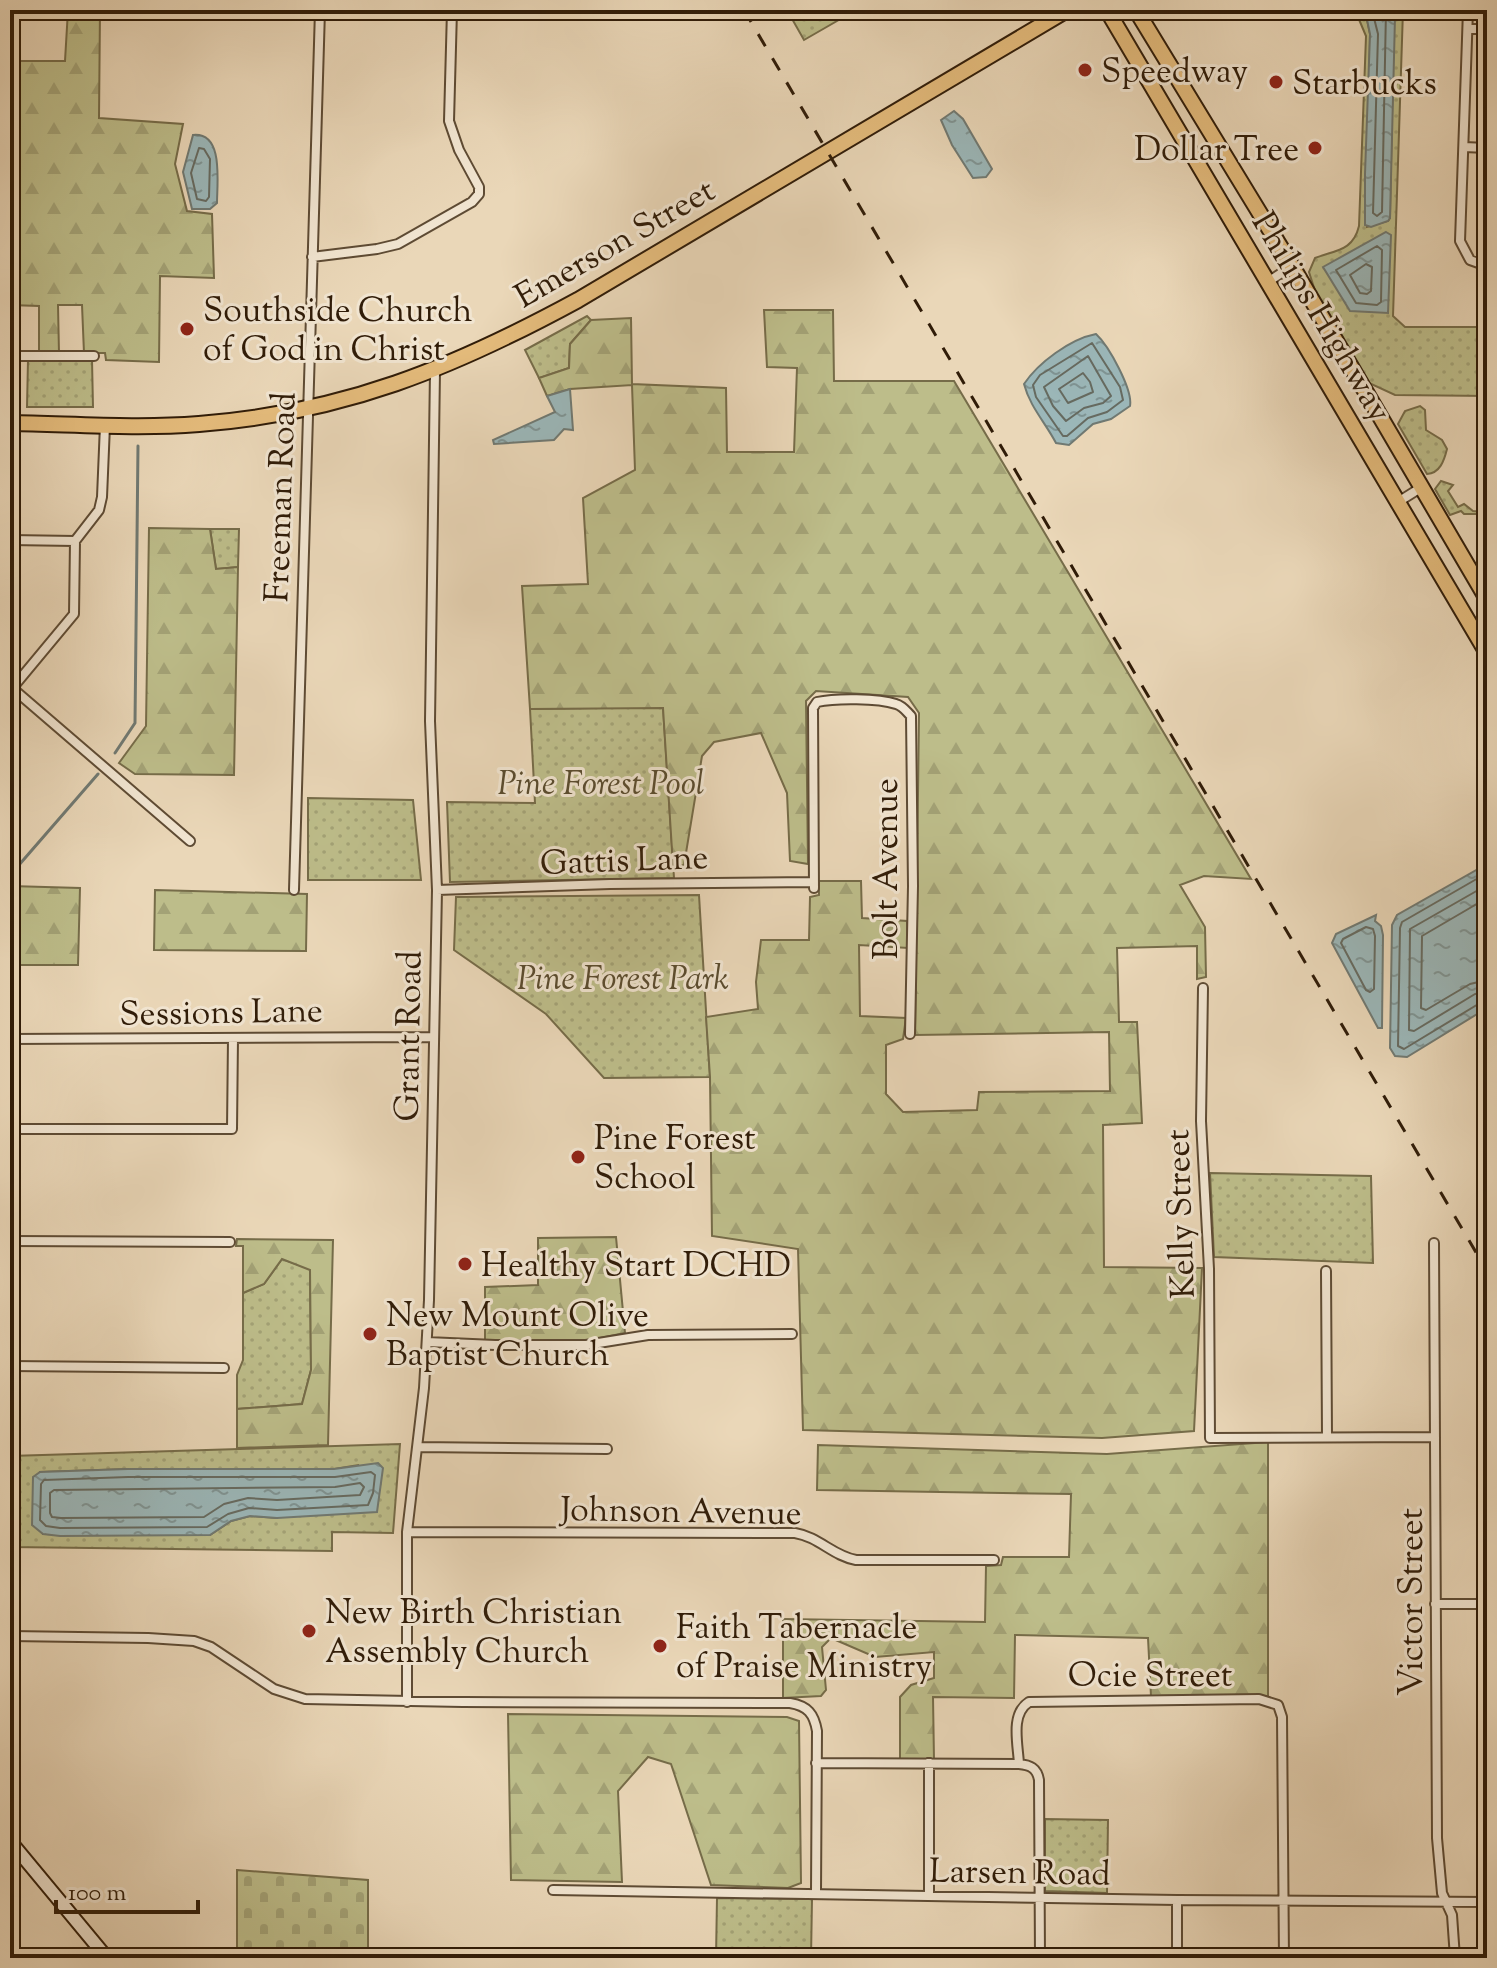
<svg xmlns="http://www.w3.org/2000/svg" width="1497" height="1968" font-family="'Sorts Mill Goudy',serif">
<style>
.grass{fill:url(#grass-dots);stroke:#766c49;stroke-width:2;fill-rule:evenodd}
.forest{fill:url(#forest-firs);stroke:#766c49;stroke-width:2}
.cemetery{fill:url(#cemetery-stones);stroke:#766c49;stroke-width:2}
.water{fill:url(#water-ripples);stroke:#707972;stroke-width:2}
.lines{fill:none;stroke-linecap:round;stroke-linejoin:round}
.shore{stroke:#666a60;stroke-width:2}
.stream{stroke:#707972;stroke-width:3}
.street-casing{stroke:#5e4b34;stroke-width:12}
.secondary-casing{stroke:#301c08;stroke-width:16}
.primary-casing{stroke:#301c08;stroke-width:18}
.street{stroke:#f1e5d1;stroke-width:8}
.secondary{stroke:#f1e5d1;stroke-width:12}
.primary{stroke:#e5bc7c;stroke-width:14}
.rail{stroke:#301c08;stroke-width:3;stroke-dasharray:14 14;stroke-linecap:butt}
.poi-dot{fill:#8f2418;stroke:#f1e5d1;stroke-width:3}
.labels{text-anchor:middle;stroke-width:6;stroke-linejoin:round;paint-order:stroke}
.poi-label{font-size:34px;fill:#301c08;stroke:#f1e5d1;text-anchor:start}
.street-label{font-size:34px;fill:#301c08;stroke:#f1e5d1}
.park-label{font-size:34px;font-style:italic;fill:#5a4c2f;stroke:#f1e5d1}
</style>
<defs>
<pattern id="grass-dots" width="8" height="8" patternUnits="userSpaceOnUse" patternTransform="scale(2)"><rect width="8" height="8" fill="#bdbd8a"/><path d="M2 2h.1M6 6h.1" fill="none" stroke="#a3a276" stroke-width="1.8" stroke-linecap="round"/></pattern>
<pattern id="forest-firs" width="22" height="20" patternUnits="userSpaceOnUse" patternTransform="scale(2)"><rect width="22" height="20" fill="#bdbd8a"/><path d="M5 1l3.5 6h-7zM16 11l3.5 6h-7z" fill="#a3a276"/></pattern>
<pattern id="cemetery-stones" width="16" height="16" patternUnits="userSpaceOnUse" patternTransform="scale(2)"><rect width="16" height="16" fill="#bdbd8a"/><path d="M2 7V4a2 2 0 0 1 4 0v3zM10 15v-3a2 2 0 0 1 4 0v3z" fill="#a3a276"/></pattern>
<pattern id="water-ripples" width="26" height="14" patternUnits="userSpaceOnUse" patternTransform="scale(2)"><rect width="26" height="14" fill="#9bb7b9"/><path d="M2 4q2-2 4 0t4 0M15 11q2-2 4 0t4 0" fill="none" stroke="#7f9494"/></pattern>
</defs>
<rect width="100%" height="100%" fill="#ead7b8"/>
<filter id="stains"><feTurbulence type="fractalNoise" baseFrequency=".0025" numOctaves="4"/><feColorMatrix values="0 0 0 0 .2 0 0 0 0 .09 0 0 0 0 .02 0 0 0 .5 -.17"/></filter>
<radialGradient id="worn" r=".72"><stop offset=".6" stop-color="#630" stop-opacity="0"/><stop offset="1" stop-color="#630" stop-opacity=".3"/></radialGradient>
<path class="grass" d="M787 10H856L804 40Z
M1355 10H1365L1370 34 1367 227 1388 221 1390 218 1394 10H1403L1393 316 1405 327H1487V396L1395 395 1369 383 1317 297 1309 272 1315 258C1336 250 1353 251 1359 226L1366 36Z
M587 316 591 320 570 344 569 368 539 378 525 350Z
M28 360H92L93 407H27Z
M1420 406 1425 410 1426 430 1442 440 1447 449C1444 461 1440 473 1427 474L1398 424 1405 411Z
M1441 481 1453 485 1448 491 1458 507 1464 504 1473 511 1486 512V514H1464L1461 511 1450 515 1435 489Z
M210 529H239L238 567 216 569Z
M663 707 674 878 450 882 447 802 535 803 530 709Z
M308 798 413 800 421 880H308Z
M699 895 710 1077 604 1078 546 1014 454 950 456 897Z
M1210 1173 1371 1176 1373 1263 1214 1257Z
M282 1259 310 1269 311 1370 302 1404 237 1409V1375L243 1360V1293L264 1284Z
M400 1444 393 1533 332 1532V1551L10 1547V1456ZM359 1465 277 1518 250 1516 231 1521 210 1535 43 1534 40 1472 128 1469H334Z
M1045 1819 1108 1820 1107 1893 1045 1891Z
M717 1898 812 1899 811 1958H716Z"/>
<path class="forest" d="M68 10H100L99 118 183 124 175 164 187 211 212 214 214 278 160 276 159 362 106 360 105 353H84L82 305H58L59 353H39V306L10 305V61H65Z
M764 310H833L834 381H954L1251 879 1204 876 1180 885 1205 927 1206 977 1197 979V946L1117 948 1119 1022H1137L1142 1123 1103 1125 1104 1267 1202 1268 1194 1431 1102 1438 803 1430 798 1249 712 1236 710 1077 706 1017 758 1009 756 982 761 940H809L810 897 819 895V881H861L862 918 907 921 908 948 859 945 860 1016 906 1018 903 1039 886 1045V1094L903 1112 977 1110 979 1092 1110 1091 1109 1032 915 1035 919 713 908 697 816 691 806 701 808 864 790 861 787 793 761 733 714 742 702 756 684 865 673 866 663 708 530 709 522 586 588 584 583 498 635 470 632 385 570 389 547 396 539 378 569 368 570 344 591 320 631 318 632 384 726 388 727 452H794L797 368 767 367Z
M149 528 210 529 216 569 238 567 234 775 135 774 119 763 146 726Z
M10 886 80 888 78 965H10Z
M155 890 307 894 306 951 154 950Z
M616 1237 625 1333 590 1340H485V1287L538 1285V1238Z
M237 1239 333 1240 328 1445 237 1448V1409L302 1404 311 1370 310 1270 282 1259 264 1284 243 1293V1246H236Z
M1268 1442V1696H1151L1148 1638 1015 1635 1014 1698 933 1697 934 1760H900V1697L911 1685 934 1678V1652L875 1657 831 1638 822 1647 826 1690 821 1696 783 1698V1619L985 1622 986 1566 1001 1565 1003 1557H1069L1071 1494 817 1490 818 1445 1107 1454Z
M508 1714 787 1717 799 1721 801 1883 788 1888 711 1885 671 1764 648 1757 618 1791 622 1882 511 1880Z"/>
<path class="cemetery" d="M237 1870 368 1880V1958H306L301 1952 293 1958H237Z"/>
<path class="water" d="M1365 10H1394L1395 17 1390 218 1388 221 1371 227 1365 225V174L1370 34Z
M954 111 963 119 992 169 986 177 973 178 952 145 941 120Z
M193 135C224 132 217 182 217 203L210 209H192L183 172Z
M1386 232 1391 235 1388 313 1350 311 1323 267Z
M1096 334C1109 346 1133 390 1130 406L1111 419 1093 424 1069 445 1056 443C1045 422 1030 407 1024 384 1038 363 1070 339 1096 334Z
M570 389 573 430 564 429 554 440 494 444 493 440 555 412 547 396Z
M1487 864V1008L1407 1057 1395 1056 1390 1048 1392 925 1397 915Z
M1376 915 1375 921 1381 926 1383 935 1382 1028H1378L1332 943 1336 934Z
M378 1463 383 1468 377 1512 277 1518 250 1516 231 1521 210 1535 60 1536 43 1534 32 1525 33 1477 40 1472 128 1469H334Z"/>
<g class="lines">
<path class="shore" d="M1372 10 1378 34 1373 213 1377 216 1382 212 1386 10
M199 148 204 149 210 159 209 197 206 201 197 199 191 173Z
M1377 246 1382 250 1381 302 1377 305 1356 303 1336 270Z
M1366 264 1372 267 1371 291 1367 294 1360 293 1350 275Z
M1092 343 1120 387 1123 400 1107 412 1088 418 1067 436H1063L1036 397 1033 385 1040 375Z
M1088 356 1111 396 1103 403 1084 408 1066 421 1053 406 1044 387Z
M1083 373 1090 382 1093 392 1068 403 1059 389Z
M1487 873 1402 922 1400 928 1398 1046 1404 1049 1480 1003 1487 1002
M1487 885 1410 929 1409 1030 1414 1031 1475 994 1487 992
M1487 898 1422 936 1421 1008 1426 1010 1470 984 1487 980
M1366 927 1373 929 1375 936 1374 989 1370 992 1366 990 1341 943 1343 939Z
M371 1472 375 1475 373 1493 368 1505 277 1510 249 1508 228 1514 207 1527 60 1528 46 1526 40 1520 41 1484 44 1480 128 1477H335Z
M360 1483 364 1487 360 1495 277 1500 248 1498 224 1504 204 1517 61 1518 52 1517 50 1513V1493L54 1490 335 1487Z"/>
<path class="stream" d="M115 753 135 723 138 446
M12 873 98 774"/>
<defs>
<path id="street" d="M282 10 320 13
M1468 10 1460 241 1470 260 1487 266
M1468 29H1487
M1464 147 1487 148
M312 257 377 249 398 244 472 202 479 194V187L459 150 449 121 452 10
M1268 282 1292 266
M10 356H94
M1398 502 1422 487
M10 540 75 541
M11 687 190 841
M10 691 74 614 75 541 99 510 102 497 105 425
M814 888 813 708 817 702C835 698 878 698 896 704 903 706 906 711 911 716L913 886 910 1034
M294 890 320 10
M437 890 610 884 813 882
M1203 988 1201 1121 1209 1269 1210 1438 1435 1437
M10 1039 433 1037
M10 1129H232L233 1038
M10 1241 230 1242
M1434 1243 1437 1838 1442 1893 1452 1915 1455 1958
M1326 1271 1327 1437
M427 1342 495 1345H586L648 1335 792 1334
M10 1366 224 1368
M417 1447 607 1449
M407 1532 795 1533C819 1537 833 1556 856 1560H994
M1435 1604H1487
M10 1636 148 1638 194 1641 211 1647 274 1689 305 1699 463 1702 790 1703C808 1706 814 1714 817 1731L816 1893
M407 1702V1532L424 1388 429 1300 437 890 430 721 435 371
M816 1763 1019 1764C1030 1765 1037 1768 1039 1780L1040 1958
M929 1763V1895
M1019 1764C1018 1744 1010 1714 1029 1702L1259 1699 1278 1705 1282 1717 1284 1958
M553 1890 1177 1900 1487 1902
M1177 1900V1958"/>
<path id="secondary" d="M10 1841 107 1958"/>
<path id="primary" d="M1107 10 1487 653
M1136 10 1292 266 1487 599
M10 423C73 424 137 429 199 424 343 413 453 368 578 300L1067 10"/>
</defs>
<use href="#street" class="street-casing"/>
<use href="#secondary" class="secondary-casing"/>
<use href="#primary" class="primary-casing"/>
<use href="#street" class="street"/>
<use href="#secondary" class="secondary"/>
<use href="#primary" class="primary"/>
<path class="rail" d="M744 10 1487 1271"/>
</g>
<g class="poi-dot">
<circle cx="1085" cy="70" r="8"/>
<circle cx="1276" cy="82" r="8"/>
<circle cx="1315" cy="148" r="8"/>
<circle cx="187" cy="329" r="8"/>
<circle cx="578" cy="1157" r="8"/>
<circle cx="465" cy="1264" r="8"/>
<circle cx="370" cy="1334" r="8"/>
<circle cx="309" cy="1631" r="8"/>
<circle cx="660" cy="1646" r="8"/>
</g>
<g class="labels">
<g class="poi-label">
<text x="1101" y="82">Speedway</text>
<text x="1292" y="94">Starbucks</text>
<text x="1299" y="160" text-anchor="end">Dollar Tree</text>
<text x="203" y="321">Southside Church<tspan x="203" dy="39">of God in Christ</tspan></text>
<text x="594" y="1149">Pine Forest<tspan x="594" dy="39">School</tspan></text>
<text x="481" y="1276">Healthy Start DCHD</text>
<text x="386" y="1326">New Mount Olive<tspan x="386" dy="39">Baptist Church</tspan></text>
<text x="325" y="1623">New Birth Christian<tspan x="325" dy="39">Assembly Church</tspan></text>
<text x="676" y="1638">Faith Tabernacle<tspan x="676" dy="39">of Praise Ministry</tspan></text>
</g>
<g class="street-label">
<text transform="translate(614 242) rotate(-30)" y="12">Emerson Street</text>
<text transform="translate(1323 316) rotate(59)" y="12">Philips Highway</text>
<text transform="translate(279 497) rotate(-88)" y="12">Freeman Road</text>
<text transform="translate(624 859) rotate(-2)" y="12">Gattis Lane</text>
<text transform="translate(885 869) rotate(-90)" y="12">Bolt Avenue</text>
<text transform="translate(221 1011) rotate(-1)" y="12">Sessions Lane</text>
<text transform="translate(407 1036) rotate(-89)" y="12">Grant Road</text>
<text transform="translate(1179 1214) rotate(-92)" y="12">Kelly Street</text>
<text transform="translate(681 1510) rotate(1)" y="12">Johnson Avenue</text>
<text transform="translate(1410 1602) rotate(-90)" y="12">Victor Street</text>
<text x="1150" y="1686">Ocie Street</text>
<text transform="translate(1020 1871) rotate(1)" y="12">Larsen Road</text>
</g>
<g class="park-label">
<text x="601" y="794">Pine Forest Pool</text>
<text x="623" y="989">Pine Forest Park</text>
</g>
</g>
<rect width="1497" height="1968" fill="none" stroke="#ead7b8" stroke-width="40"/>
<rect x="12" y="12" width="1473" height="1944" fill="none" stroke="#301c08" stroke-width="4"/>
<rect x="20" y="20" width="1457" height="1928" fill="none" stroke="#301c08" stroke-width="2"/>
<path d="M56 1900v12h142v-12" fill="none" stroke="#301c08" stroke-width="4"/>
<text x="68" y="1900" font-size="24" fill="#301c08" stroke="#f1e5d1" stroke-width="6" paint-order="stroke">100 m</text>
<rect width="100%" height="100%" filter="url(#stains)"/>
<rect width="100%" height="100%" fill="url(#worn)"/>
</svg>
